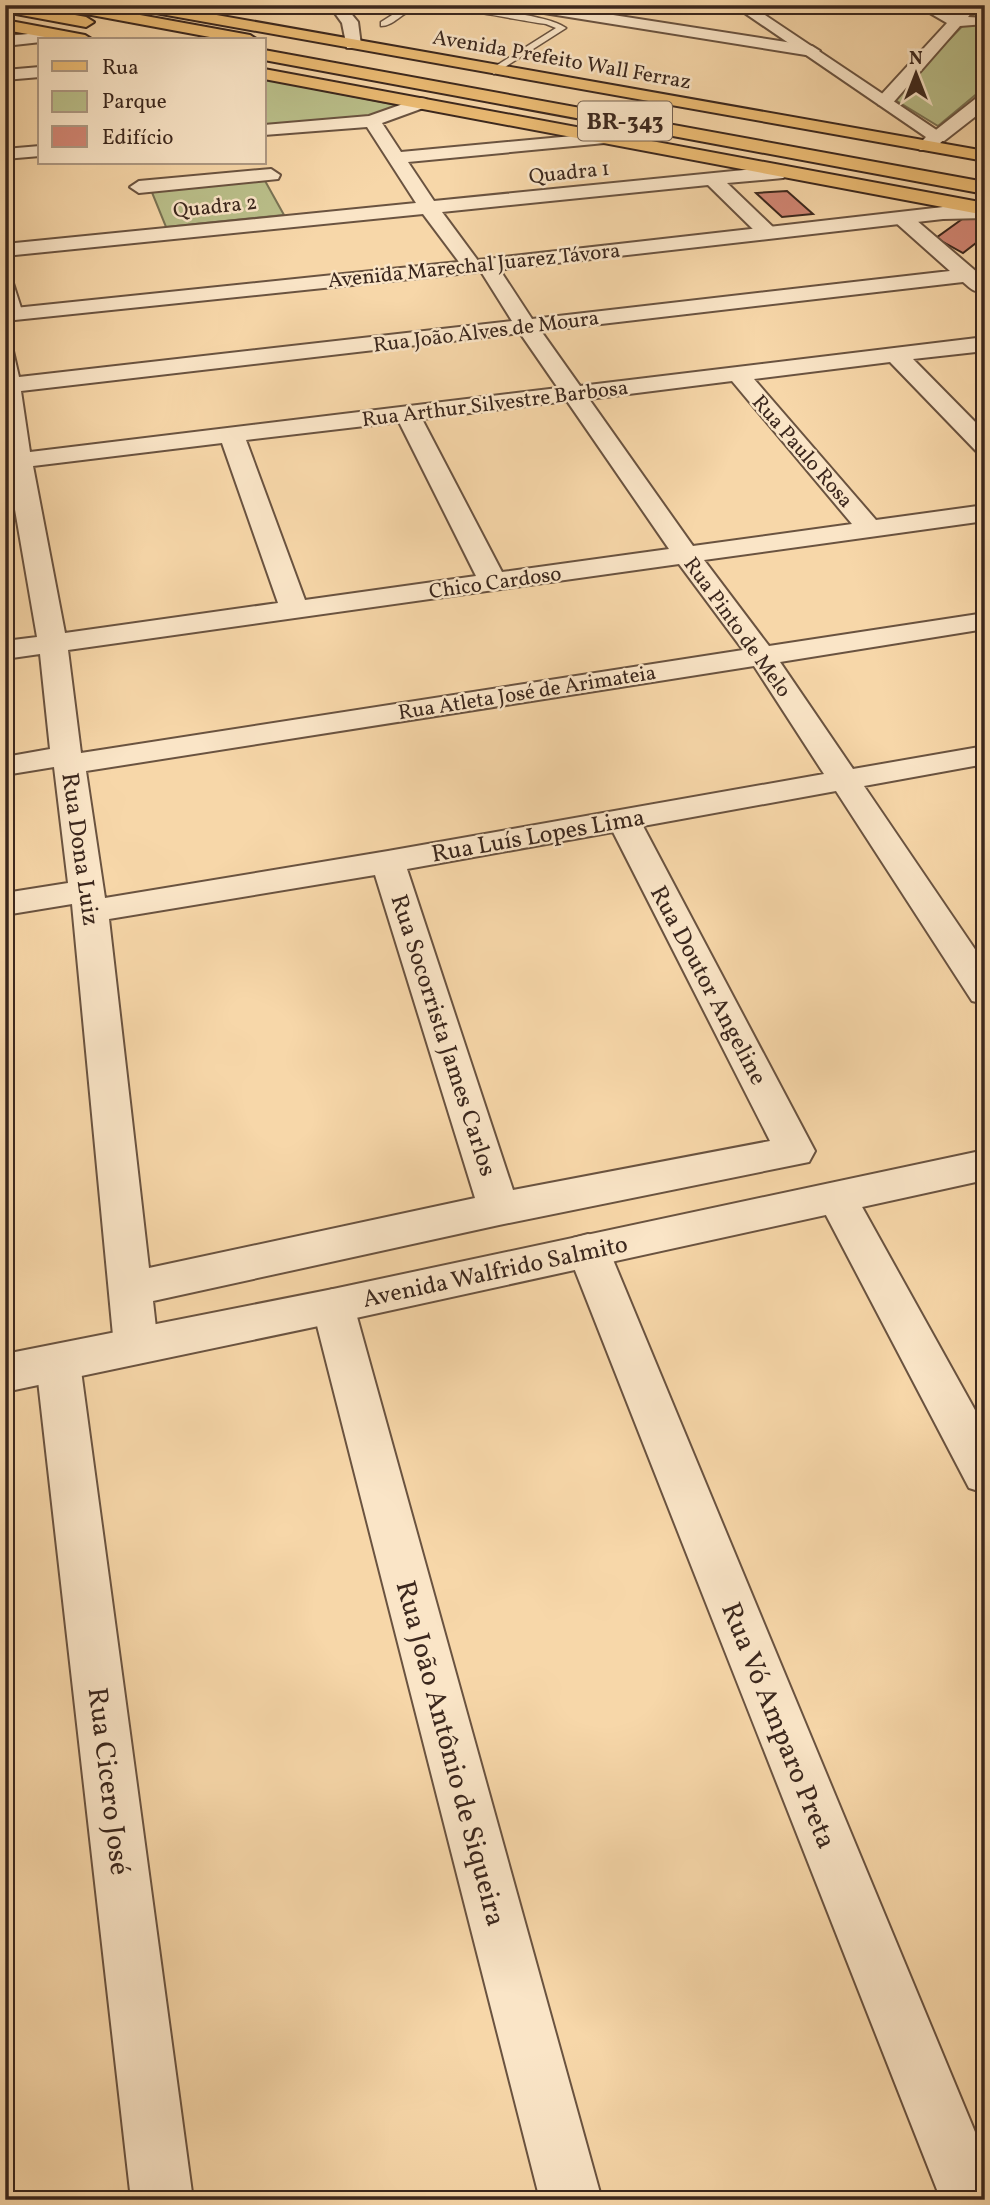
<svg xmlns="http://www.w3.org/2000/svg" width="990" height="2205" font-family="Vollkorn,serif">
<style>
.green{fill:#babf8a;stroke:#7a7354;stroke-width:2}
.building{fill:#d28674;stroke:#3b271d;stroke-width:2}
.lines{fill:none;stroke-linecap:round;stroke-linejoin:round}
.service-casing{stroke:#6a5340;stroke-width:3}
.minor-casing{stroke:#6a5340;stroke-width:4}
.tertiary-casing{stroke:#6a5340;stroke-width:4}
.primary-casing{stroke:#3b271d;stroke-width:4}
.trunk-casing{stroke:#3b271d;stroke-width:4}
.service{fill:#fae5c7;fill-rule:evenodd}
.minor{fill:#fae5c7;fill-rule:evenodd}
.tertiary{fill:#fae5c7;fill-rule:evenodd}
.primary{fill:#ecbc74;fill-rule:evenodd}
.trunk{fill:#ecbc74;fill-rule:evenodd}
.labels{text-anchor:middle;stroke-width:5;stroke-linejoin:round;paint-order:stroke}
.far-street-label{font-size:21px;fill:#3b271d;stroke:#fae5c7}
.shield{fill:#fae5c7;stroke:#746050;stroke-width:2}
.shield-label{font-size:23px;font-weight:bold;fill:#3b271d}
.street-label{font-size:24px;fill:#3b271d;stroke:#fae5c7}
.near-street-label{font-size:28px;fill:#3b271d;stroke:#fae5c7}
</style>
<rect width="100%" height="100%" fill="#f7d7a9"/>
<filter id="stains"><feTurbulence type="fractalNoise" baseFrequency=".00286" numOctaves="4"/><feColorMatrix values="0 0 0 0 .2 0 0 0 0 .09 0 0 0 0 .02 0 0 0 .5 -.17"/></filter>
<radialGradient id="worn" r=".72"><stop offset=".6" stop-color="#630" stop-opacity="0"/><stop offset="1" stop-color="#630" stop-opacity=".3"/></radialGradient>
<path class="green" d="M983 5 985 87 938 126 892 98Z
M264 79 402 106 369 117 264 127Z
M264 179 284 215 166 227 151 190Z"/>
<path class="building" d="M787 191 813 214 782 217 756 193Z
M965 217 985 221V236L963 253 936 238Z"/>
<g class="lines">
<defs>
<path id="service" d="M408 5C441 5 542 11 566 28L494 74 490 71 491 69 556 28 546 24C515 20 443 3 415 9 402 12 394 26 381 26V22Z"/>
<path id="minor" d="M329 5H344L358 22 361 45 359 48H347L342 23Z
M512 5H549L812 46 820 51 812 56 519 9Z
M916 5H935L954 15 963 5H978L968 17 985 18V24L960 26 891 105H879L877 101 879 97 947 23Z
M63 31 71 36 68 39 5 46V36Z
M40 67V77L5 80V70Z
M985 95V109L944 141H932L929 137 932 133 979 96Z
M420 98 426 99 428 103 426 107 382 123 401 152 605 133 614 138 605 143 408 162 434 201 783 166 792 172 783 178 727 183 775 229 778 233 775 237H761L708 185 442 212 479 262 487 259 494 261 532 319 950 271 895 222 892 218 902 212 909 214 985 279V291C975 294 970 288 963 282L541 331 580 386 985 337V351L913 359 985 432V453L976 451 890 362 754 379 876 520 985 505V521L704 560 769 646 985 613V629L780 662 853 769 985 746V764L864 786 985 964V1004L972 1001 836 791 643 826 815 1151 809 1162 499 1225 153 1301 158 1346 151 1359 136 1364 121 1359 114 1346 72 904 5 915V893L68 883 54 767 5 775V757L50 749 40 654 5 659V641L37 637 8 469H5V349L13 351 19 377 512 321 480 270 472 272 465 270 423 214 5 256V244L416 203 367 127 264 135V125L369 116ZM520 333 558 388 30 452 21 391ZM732 381 852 524 693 546 589 399ZM567 401 669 549 502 572 422 419ZM399 422 476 576 305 600 246 440ZM222 443 278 603 65 633 33 466ZM679 564 743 650 81 753 68 650ZM754 666 824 774 388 851 105 898 86 771ZM613 832 770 1141 513 1190 407 869ZM375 875 475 1198 149 1268 109 919Z
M40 146V156L5 159V149Z
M271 169 280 175 278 179 139 193 130 187 139 181Z
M5 278 12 280 23 314 20 319H5Z
M837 1182 851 1187 985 1428V1493L969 1488 817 1198 823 1187Z
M588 1234 603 1238 609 1250 985 2156V2200H941L567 1250 573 1238Z
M333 1289 348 1294 354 1306 602 2200H540L312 1306 318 1294Z
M58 1345 74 1350 80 1363 193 2200H131L36 1363 42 1350Z"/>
<path id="tertiary" d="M733 5H750L947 137 932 150H920L917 146 926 137Z
M985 206V218L943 219 487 271 5 321V309L487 259 943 207Z
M985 1150V1180L333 1323 5 1392V1354L333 1289Z"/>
<path id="primary" d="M126 5H160L985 151V161L133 9Z
M5 20 85 35 93 40H62L5 30Z
M264 69 985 203V215L264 79Z"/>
<path id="trunk" d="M5 5H20L86 17 94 22 86 27 5 12Z
M52 5H85L250 35 258 40H226L59 9Z
M264 50 985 182V194L264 60Z"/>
</defs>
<use href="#service" class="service-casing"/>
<use href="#minor" class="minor-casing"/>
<use href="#tertiary" class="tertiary-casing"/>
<use href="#primary" class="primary-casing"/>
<use href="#trunk" class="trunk-casing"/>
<use href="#service" class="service"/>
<use href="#minor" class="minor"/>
<use href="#tertiary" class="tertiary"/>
<use href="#primary" class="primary"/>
<use href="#trunk" class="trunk"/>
</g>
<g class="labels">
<g class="far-street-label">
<text transform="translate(562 59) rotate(10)" y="7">Avenida Prefeito Wall Ferraz</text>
<text transform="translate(569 172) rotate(-6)" y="7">Quadra 1</text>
<text transform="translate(215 206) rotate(-6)" y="7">Quadra 2</text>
<text transform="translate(474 265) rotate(-6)" y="7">Avenida Marechal Juarez Távora</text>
<text transform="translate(486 331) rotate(-7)" y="7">Rua João Alves de Moura</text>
<text transform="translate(495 403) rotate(-7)" y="7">Rua Arthur Silvestre Barbosa</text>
<text transform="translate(803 451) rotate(49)" y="7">Rua Paulo Rosa</text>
<text transform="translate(495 582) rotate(-8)" y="7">Chico Cardoso</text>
<text transform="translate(738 627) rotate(54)" y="7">Rua Pinto de Melo</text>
<text transform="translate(527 692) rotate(-9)" y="7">Rua Atleta José de Arimateia</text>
</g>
<rect class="shield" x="578" y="101.5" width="94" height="39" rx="5"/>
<g class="shield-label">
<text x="625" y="129">BR-343</text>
</g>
<g class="street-label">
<text transform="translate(538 835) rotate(-10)" y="8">Rua Luís Lopes Lima</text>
<text transform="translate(81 849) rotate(82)" y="8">Rua Dona Luiz</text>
<text transform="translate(709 985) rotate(62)" y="8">Rua Doutor Angeline</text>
<text transform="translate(444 1035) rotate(72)" y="8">Rua Socorrista James Carlos</text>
<text transform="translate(495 1271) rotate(-12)" y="8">Avenida Walfrido Salmito</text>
</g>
<g class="near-street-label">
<text transform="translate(780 1725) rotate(68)" y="10">Rua Vó Amparo Preta</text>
<text transform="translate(452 1753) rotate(75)" y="10">Rua João Antônio de Siqueira</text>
<text transform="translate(110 1781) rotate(83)" y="10">Rua Cicero José</text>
</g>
</g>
<rect width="990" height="2205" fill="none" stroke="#f7d7a9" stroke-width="28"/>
<rect x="7" y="7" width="976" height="2191" fill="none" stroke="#3b271d" stroke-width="3.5"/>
<rect x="14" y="14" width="962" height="2177" fill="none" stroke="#3b271d" stroke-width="2"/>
<rect x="38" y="38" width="228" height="126" fill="#fae5c7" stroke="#ae9983" stroke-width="2"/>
<rect x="52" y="61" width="35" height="10" fill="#ecbc74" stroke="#ae9983" stroke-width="2"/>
<text x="102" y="74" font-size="21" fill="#3b271d">Rua</text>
<rect x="52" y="91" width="35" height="21" fill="#babf8a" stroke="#ae9983" stroke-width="2"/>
<text x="102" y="108" font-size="21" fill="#3b271d">Parque</text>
<rect x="52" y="126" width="35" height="21" fill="#d28674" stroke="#ae9983" stroke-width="2"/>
<text x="102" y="144" font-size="21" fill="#3b271d">Edifício</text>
<g transform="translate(916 74)" stroke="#fae5c7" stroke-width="5" paint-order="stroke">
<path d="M0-5L12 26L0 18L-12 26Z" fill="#3b271d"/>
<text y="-10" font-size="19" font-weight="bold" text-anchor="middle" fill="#3b271d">N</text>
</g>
<rect width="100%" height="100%" filter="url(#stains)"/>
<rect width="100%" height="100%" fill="url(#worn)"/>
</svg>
